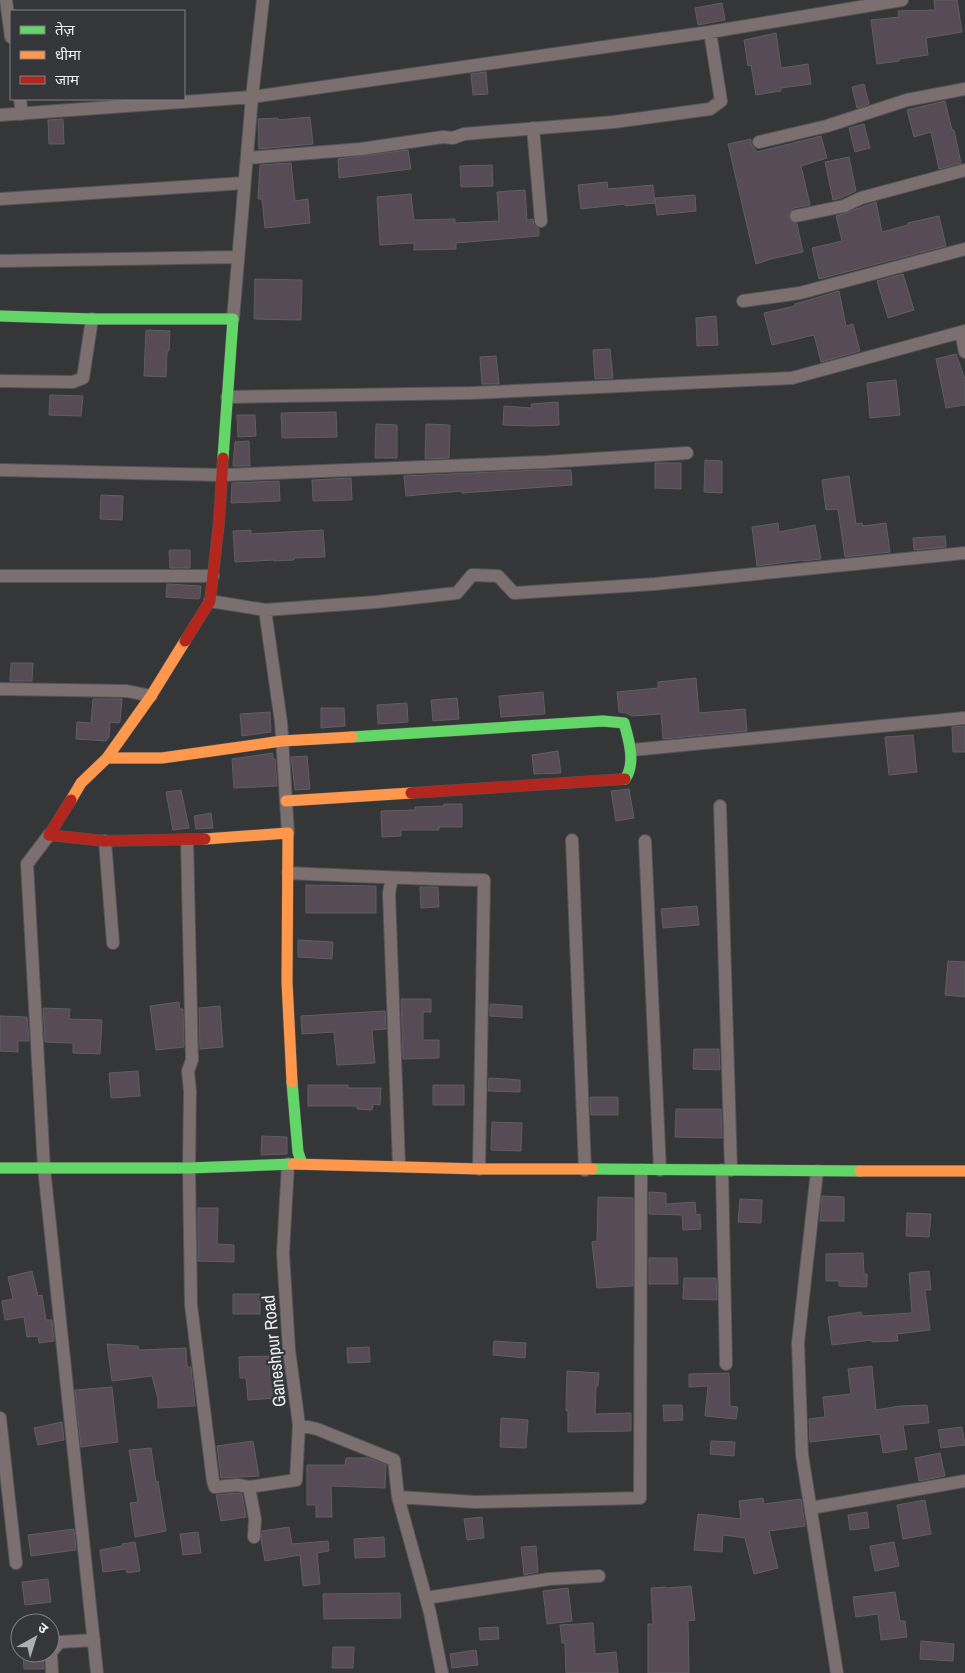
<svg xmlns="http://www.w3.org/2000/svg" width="965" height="1673" font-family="'Archivo Narrow','Noto Sans Devanagari',sans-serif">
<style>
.building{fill:#574c55;stroke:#5f5e60}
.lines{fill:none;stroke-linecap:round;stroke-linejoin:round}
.street-casing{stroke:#535455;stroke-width:14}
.fast-casing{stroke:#535455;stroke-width:12}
.slow-casing{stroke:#535455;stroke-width:12}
.jam-casing{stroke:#535455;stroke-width:12}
.street{stroke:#7c6f6f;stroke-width:12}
.fast{stroke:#63d668;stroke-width:11}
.slow{stroke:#ff974d;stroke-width:11}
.jam{stroke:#b3261e;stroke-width:11}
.labels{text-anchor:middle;stroke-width:4.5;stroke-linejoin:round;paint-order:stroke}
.street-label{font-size:18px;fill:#edeff1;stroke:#343639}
</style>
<rect width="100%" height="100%" fill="#353638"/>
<path class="building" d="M934 0H957L962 32 926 38 928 55 899 59V61L877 64 871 20 899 17 898 11 935 10Z
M722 3 725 20 698 25 695 8Z
M776 33 781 68 808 64 811 84 781 88V91L756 95 751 65 748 66 744 40Z
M486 72 488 94 473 95 471 74Z
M864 84 869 104 857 108 852 87Z
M945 101 952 130H954L961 163 939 169 931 132 914 137 907 110Z
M310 117 313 144 259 149 258 119 278 118V120Z
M63 119 64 144H49L48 120Z
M864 124 870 148 855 152 849 128Z
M821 136 827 158 801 166 810 205 794 208 788 214 790 221 797 224 803 252 771 259 756 264 728 144 751 139V144L757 152Z
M408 150 411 169 339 178 338 159Z
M849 157 856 191 841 198 833 200 825 162Z
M291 163 295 201 308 199 310 223 265 228 262 199H258L260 165Z
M492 165 493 186 461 187 460 166Z
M607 182 608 189 653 185 655 203 625 206V204L581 209 578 185Z
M525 190 527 220 533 219 534 225 539 229V236L456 243V249L414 250V243L380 245 377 197 411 194 414 220 455 219V223L499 221 497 192Z
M695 195 696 211 657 215 655 198Z
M876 202 882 232 908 225V223L939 216 946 246 819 279 812 248 842 241 836 216Z
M903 274 914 310 888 318 877 281Z
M255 279 302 280 301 320 254 319Z
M839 291 846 326 853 324 860 351 821 362 814 335 772 345 764 313 795 306V304Z
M716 316 718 345 697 346 696 318Z
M146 330 170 331 169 351H167L166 377 144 376Z
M610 349 613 378 595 379 593 350Z
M956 354 965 379V405L946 408 936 359Z
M496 356 499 384H482L480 357Z
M896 380 900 415 870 418 867 383Z
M50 395 83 396 81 416 49 415Z
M558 402 559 425 534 426 503 425 504 406 532 408 531 404Z
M336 412 337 437 282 438 281 413Z
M237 415H255L256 436 238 437Z
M376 424 397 425V458H375Z
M426 424 450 425 449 458 425 459Z
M249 441 250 466H233L235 442Z
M705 460 722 461V493L704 492Z
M655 463H681V489L655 488Z
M541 470H571L572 485 462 493V491L406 496 404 476Z
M849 476 856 524 862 523 863 526 886 523 890 552 845 557 838 509 826 510 822 480Z
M351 478 352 500 313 501 312 480Z
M279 481 280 501 231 503 232 483Z
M101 495 123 496 122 520 100 519Z
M778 523 779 532 815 525 821 559 803 561V560L757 566 752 527Z
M251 530V534L323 530 325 557 294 558V560L274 561V560L235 562 233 531Z
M945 536 946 547 914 550 913 538Z
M169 550H190V568H170Z
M167 584 201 586 200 597 199 599 166 597Z
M11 663H33L32 681H10Z
M696 678 699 713 745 709 747 731 663 739 661 714 632 716 626 713 619 712 617 692 658 688V682Z
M543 692 545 714 501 717 499 696Z
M457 698 459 719 433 721 431 700Z
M93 699H122L120 721 119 723 110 722 109 737 106 741 76 739 77 722 91 723Z
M407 703 408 722 378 724 377 705Z
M321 708H344L345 726 321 728Z
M270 712 271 732 242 736 240 714Z
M965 726V752H953L952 727Z
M913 735 917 772 889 775 885 737Z
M558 751 561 773 534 774 532 755Z
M273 753V759H275L277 786 234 788 232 759Z
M307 756 310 789 295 790 291 757Z
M629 789 634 818 616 821 611 791Z
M181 790 189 828 173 830 166 792Z
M444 804H462V827H439V830H401V836L382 837 381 811 415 810V807L444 806Z
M211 813 213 828 196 829 194 816Z
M306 885 376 886V913H306Z
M420 887H438L439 907 421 908Z
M697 906 699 925 663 928 661 909Z
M298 940 333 942 332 959 298 957Z
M948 961 965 962V997L945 995Z
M401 999H431V1012H423V1040H439V1058L403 1059Z
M179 1002 180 1009H183L184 1047 156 1050 150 1006Z
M490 1004 522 1006V1018L490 1016Z
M220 1006 223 1047 200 1049 199 1008Z
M43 1008 70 1009 69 1019 102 1020 100 1054 73 1053V1043L45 1042Z
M385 1011 386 1029 372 1030 375 1063 337 1065 334 1032 302 1034 301 1016Z
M0 1016 27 1017 29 1041H18V1052L0 1051Z
M694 1049H719L720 1070 693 1069Z
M138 1071 140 1096 111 1098 109 1073Z
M489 1078 520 1080V1092L488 1091Z
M308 1085H348V1088H381L380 1105 373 1104 372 1110 357 1109V1106H308Z
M433 1085H464V1105H433Z
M590 1097H618V1115H591Z
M676 1109H721L722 1138 675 1137Z
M492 1122 522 1123 521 1151 491 1150Z
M262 1136 287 1137V1154L261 1155Z
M649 1192 666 1193V1204L695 1202 696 1215 700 1214 701 1229 683 1230 682 1215 649 1214Z
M822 1196 844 1197V1221H820Z
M598 1197 633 1198V1286L597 1288 592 1242 597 1241Z
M740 1199 762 1200 761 1223 738 1222Z
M198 1208H218L217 1244 234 1245V1262L198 1261Z
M907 1213 931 1214 929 1237 906 1236Z
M863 1253 864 1274H867V1287L839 1286V1281H826V1254Z
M649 1258H677L678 1284H649Z
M32 1271 38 1296 42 1295 46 1320H52L54 1341 39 1343 38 1336 27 1337 24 1317 5 1320 2 1301 13 1299 8 1277Z
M929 1271 931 1290H925L930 1330 897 1334 898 1341 872 1342V1340L832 1345 828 1317 861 1312 862 1316 912 1313 909 1273Z
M684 1278H716L717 1300 683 1299Z
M233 1294H260V1314H233Z
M494 1341 526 1343 525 1358 493 1355Z
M107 1344 138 1346 139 1350 186 1348 187 1367H191L195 1406 158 1408V1399L152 1376 112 1381Z
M369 1347 370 1362 348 1363 347 1348Z
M269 1356 270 1382H274L275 1398 248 1400 246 1378H240L239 1357Z
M872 1366 876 1410 900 1406 927 1405 929 1423 903 1425 907 1449 883 1453 880 1434 810 1442 809 1419 825 1417 823 1397 851 1394 848 1369Z
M567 1371 599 1373 598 1386H596L595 1414 631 1413V1431L568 1432V1411H566Z
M729 1373 730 1406 738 1407 736 1419 705 1416 708 1386 689 1387V1374Z
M112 1387 118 1442 81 1447 75 1390Z
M663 1405H682L683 1420 664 1421Z
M501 1418 528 1420 526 1448 500 1447Z
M62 1422 64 1440 38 1445 34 1428Z
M962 1427 965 1445 941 1448 938 1430Z
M253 1441 259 1476 221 1478 217 1446Z
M711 1441 735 1442 734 1456 710 1454Z
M151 1448 156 1482 158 1481 166 1531 135 1537 130 1503 138 1502 129 1450Z
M940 1453 945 1476 919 1481 915 1458Z
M346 1458H368L386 1465 385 1488 331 1486 332 1517H316V1505H307V1465H345Z
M238 1493 242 1494 246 1517 221 1521 216 1495Z
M763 1498 764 1504 801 1499 805 1526 769 1531 778 1568 754 1574 745 1538 723 1535 722 1552 694 1550 698 1514 741 1519 739 1501Z
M925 1500 931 1534 903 1539 897 1505Z
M867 1512 869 1528 850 1530 848 1515Z
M482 1517 484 1538 467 1540 464 1519Z
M289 1527 292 1544 328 1541 329 1551 317 1553 320 1584 303 1586 300 1555 265 1561 261 1540 262 1531Z
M74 1529 76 1550 31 1556 28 1535Z
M198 1532 201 1553 183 1555 180 1534Z
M384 1537 385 1557 355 1558 354 1539Z
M135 1542 140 1571 127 1573 126 1569 103 1572 100 1550 122 1546V1544Z
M894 1542 899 1566 875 1571 870 1546Z
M536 1546 538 1572 524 1575 521 1547Z
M48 1579 51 1602 25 1605 22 1582Z
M691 1586 695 1620 688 1621 689 1673H648V1624H653L651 1588 666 1587 667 1588Z
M568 1588 572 1621 547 1624 543 1591Z
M895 1592 900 1621H905L907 1637 881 1640 878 1614 856 1617 853 1597Z
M400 1593 401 1618 324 1619 323 1594Z
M593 1623 595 1654 616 1652 618 1673H566L565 1643H562L560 1625Z
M498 1627 499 1639 480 1640 479 1628Z
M921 1641 954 1644 953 1661 920 1659Z
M333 1647H354L353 1668H332Z
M476 1650 478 1665 452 1668 450 1654Z
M23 1653H43L44 1669H24Z"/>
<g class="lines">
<defs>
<path id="street" d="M6 0 11 37
M20 99 22 114
M0 115 252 97 710 32 902 0
M533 128 541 221
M759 142 827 126 907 100 965 89
M247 158 361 149 443 137 453 138 464 134 614 122 710 109 721 101 710 32
M0 199 244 183
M796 216 844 206 861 198 965 170
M0 261 238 257
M743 301 800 293 965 249
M233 319 252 97 263 0
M961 332 965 352
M0 381 73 382 83 378 92 319
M227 397 471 393 792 378 965 331
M0 470 222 475 546 462 687 453
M0 576H213
M210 601 265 610 281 722 288 833
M265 610 376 602 457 593 472 575 498 576 514 593 655 584 965 553
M0 689 127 691 151 696
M632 750 965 718
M720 806 731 1170
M49 835 27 864 44 1168 97 1673
M187 840 192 1060 188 1071 190 1091 189 1168 191 1305 213 1481 215 1487 238 1485 249 1487
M572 840 585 1170
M105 841 113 943
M645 841 660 1170
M288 873C353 876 418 879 484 880L479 1169
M392 878 389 893 399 1166
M722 1170 726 1364
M817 1171 798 1343 802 1455 837 1673
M0 1418 16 1563
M299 1425 317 1429 394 1460 398 1497 430 1613 442 1673
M398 1497 475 1502 640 1498 641 1170
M811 1508 965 1481
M254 1537 255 1519 249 1487 296 1480 299 1425 289 1350 283 1253 288 1164
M426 1598 549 1579 599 1576
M52 1673 51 1652 60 1642 94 1640"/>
<path id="fast" d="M0 316 92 319H233L223 458
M352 737 603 721 624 723C629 740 636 764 625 779
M292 1082 298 1152 302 1164
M0 1168H189L293 1164
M592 1169 860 1171"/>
<path id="slow" d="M107 758H162L282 741 352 737
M71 800 81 783 107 758 151 696 185 641
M286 801 411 793
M205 839 288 833 287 982 292 1082
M293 1164 479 1169H592
M860 1171H965"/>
<path id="jam" d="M185 641 210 601 219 522 223 458
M411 793 625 779
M71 800 49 835 105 841 205 839"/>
</defs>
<use href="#street" class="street-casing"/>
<use href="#fast" class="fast-casing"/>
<use href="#slow" class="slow-casing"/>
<use href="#jam" class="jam-casing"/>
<use href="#street" class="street"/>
<use href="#fast" class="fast"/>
<use href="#slow" class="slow"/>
<use href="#jam" class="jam"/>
</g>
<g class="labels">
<g class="street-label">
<text transform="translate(274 1351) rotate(-96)" y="6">Ganeshpur Road</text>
</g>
</g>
<rect x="10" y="10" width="175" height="90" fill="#343639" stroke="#7e8083"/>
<rect x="20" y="26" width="25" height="8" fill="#63d668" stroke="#7e8083"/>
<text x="55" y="35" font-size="15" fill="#edeff1">तेज़</text>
<rect x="20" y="51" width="25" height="8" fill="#ff974d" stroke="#7e8083"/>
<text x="55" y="60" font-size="15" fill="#edeff1">धीमा</text>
<rect x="20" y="76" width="25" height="8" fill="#b3261e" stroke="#7e8083"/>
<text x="55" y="85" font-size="15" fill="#edeff1">जाम</text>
<g transform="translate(35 1638) rotate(39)"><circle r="24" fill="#343639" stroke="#7e8083"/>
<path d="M0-4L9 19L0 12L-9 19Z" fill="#adaeb0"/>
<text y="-8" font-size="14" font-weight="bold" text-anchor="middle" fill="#edeff1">उ</text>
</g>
</svg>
